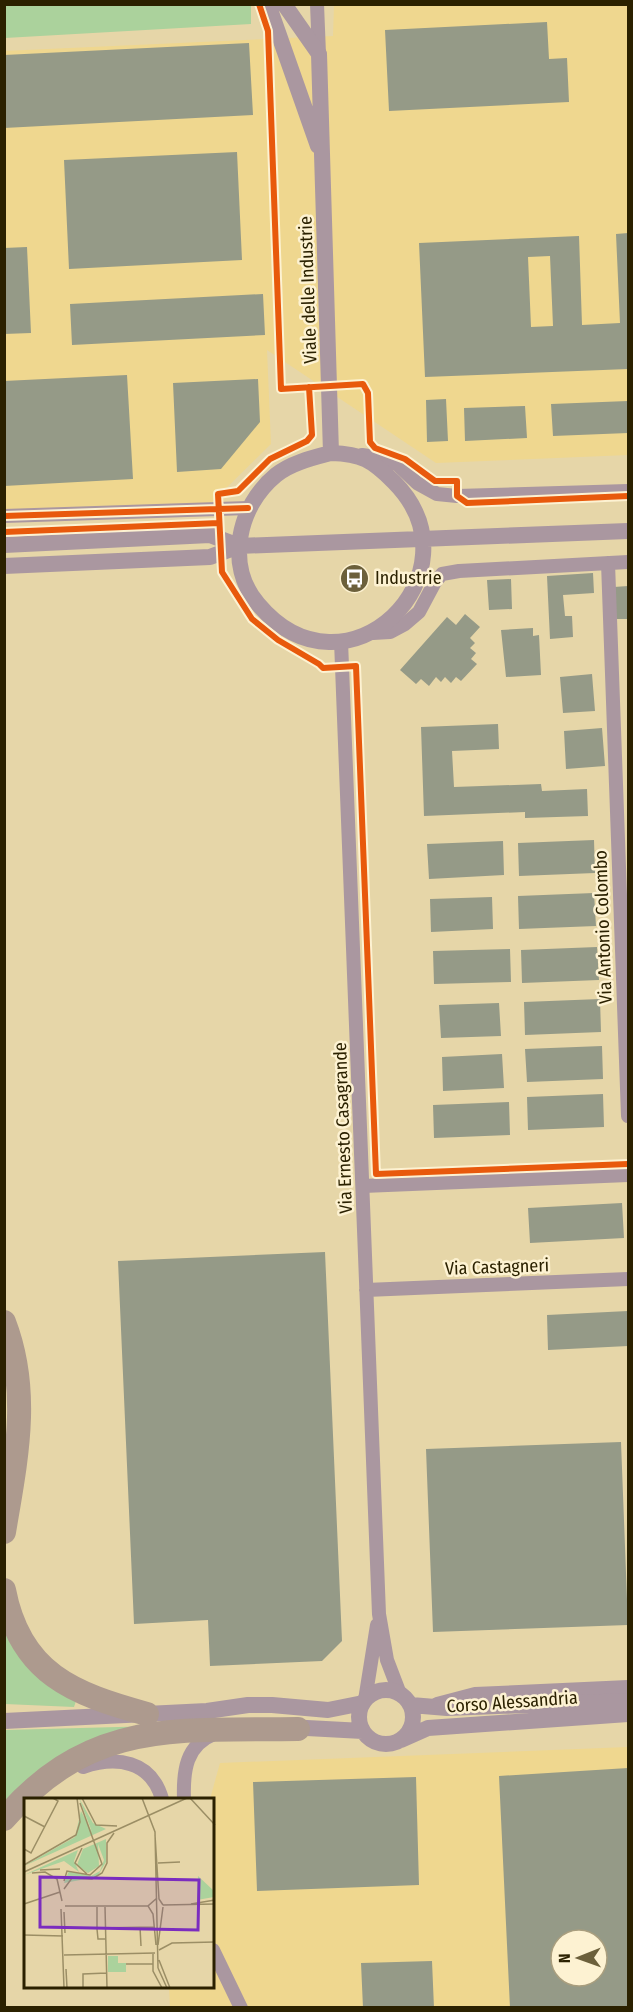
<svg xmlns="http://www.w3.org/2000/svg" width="633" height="2012" font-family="'Fira Sans Condensed',sans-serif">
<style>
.built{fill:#efd78f;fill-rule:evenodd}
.green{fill:#abd29c}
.building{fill:#959a87;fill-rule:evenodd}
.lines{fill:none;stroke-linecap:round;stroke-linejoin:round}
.minor{stroke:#aa97a0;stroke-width:14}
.tertiary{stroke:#aa97a0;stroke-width:16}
.motorway{stroke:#ad9a8e;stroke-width:24}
.cycleway-casing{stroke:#fdf2d2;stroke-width:10}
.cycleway{stroke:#e8590c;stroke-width:6}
.labels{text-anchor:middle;stroke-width:5;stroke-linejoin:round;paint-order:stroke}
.street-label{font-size:18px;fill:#2b2100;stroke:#fdf2d2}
.poi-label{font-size:18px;fill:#2b2100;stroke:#fdf2d2;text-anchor:start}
.inset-road{fill:none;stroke:#9b8e65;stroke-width:1.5}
.view{fill:#7b2cbf;fill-opacity:0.15;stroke:#7b2cbf;stroke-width:3}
.inset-edge{fill:none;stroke:#2b2100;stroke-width:3}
</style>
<rect width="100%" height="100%" fill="#e6d6a8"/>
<path class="built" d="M334 5H628V455L436 463 267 350 271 444 204 510 5 516 4 51 333 36Z
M628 1747V2007L170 2008 169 1987 213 1986V1799H210L220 1763ZM561 1940H597V1976H561Z"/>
<path class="green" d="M5 4 251 5V24L5 38Z
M4 1623 76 1701 74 1707 5 1704Z
M156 1726 5 1802V1730Z"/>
<path class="building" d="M547 22 549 59 567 58 569 102 389 111 385 30Z
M249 43 253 115 4 128V55Z
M237 152 242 260 69 269 64 160Z
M628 233V369L425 377 419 243 579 236 582 325 620 323 616 234ZM550 256 553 326 531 327 528 257Z
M27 247 31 333 4 334V248Z
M263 294 265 335 72 345 70 304Z
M127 375 133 479 4 486V381Z
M258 379 260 422 221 469 177 472 173 383Z
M446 399 448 441 427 442 426 400Z
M628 401V433L553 436 551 404Z
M525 406 527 438 465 441 464 408Z
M593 573 594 593 563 595 565 616H572L573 637 550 639 547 576Z
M511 579 512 609 489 610 487 580Z
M628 586V619H616L614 587Z
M465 614 480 627 470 638 475 643 470 648 476 653 471 659 477 664 461 681 456 677 451 683 445 677 441 682 436 677 429 686 421 679 416 684 400 670 447 617 456 625Z
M533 628V636L539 635 541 675 506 677 501 630Z
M592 674 595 711 563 713 560 677Z
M498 724 499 749 452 751 454 787 541 784 542 791 587 789 588 816 525 818V812L424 816 421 727Z
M602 728 605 766 566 769 564 731Z
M594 840 595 873 519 876 518 843Z
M503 841 504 875 429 879 427 844Z
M594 893 596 926 519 929 518 896Z
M492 897 493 929 431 932 430 899Z
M597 947 599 980 522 983 521 950Z
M510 949 511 982 434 984 433 951Z
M600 999 601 1032 525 1035 524 1002Z
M499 1003 501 1036 441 1038 439 1005Z
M602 1046 603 1079 527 1082 525 1049Z
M502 1054 504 1088 443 1091 442 1057Z
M603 1094 604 1127 528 1130 527 1097Z
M509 1102 510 1135 434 1138 433 1105Z
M622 1203 624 1238 530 1243 528 1208Z
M325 1252 342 1641 322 1661 210 1666 208 1620 134 1624 118 1261Z
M628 1311V1346L548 1350 547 1315Z
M621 1442 628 1625 433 1632 426 1449Z
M628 1768V2008H510L499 1776ZM561 1940H597V1976H561Z
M416 1777 419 1885 257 1891 253 1782Z
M432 1961 434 2008H363L361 1963Z"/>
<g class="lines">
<path class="minor" d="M317 4 319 54
M362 455 383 458 398 465 417 483 437 494 457 496 628 491
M4 516 248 508
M608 563 628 1116
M373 633 390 632 405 624 419 612 435 582 442 574 459 571 628 562
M341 641 379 1614 387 1660 400 1694
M363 1186 628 1175
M366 1290 628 1279
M365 1700 377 1625
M437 1704 475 1694 628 1687
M83 1767C116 1756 151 1760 162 1799
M184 1799C183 1771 186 1745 214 1734
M213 1950 241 2008"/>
<path class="tertiary" d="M268 4 318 146
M284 4 319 54 331 453
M331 453C362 454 372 460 394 482 484 573 346 709 258 604 225 565 238 506 276 475 291 463 312 458 331 453Z
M4 545 210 535 239 546
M4 566 210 557 239 546 628 531
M359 1717a27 27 0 1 1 54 0a27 27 0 1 1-54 0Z
M411 1705 447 1708 628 1701
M4 1721 207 1711 248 1705H272L328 1710 363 1703
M288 1727 363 1731
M401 1740 428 1728 628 1714"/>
<path class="motorway" d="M4 1322C31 1392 16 1460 4 1532
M4 1590C20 1674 74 1694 147 1714
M4 1819C91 1718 177 1731 298 1729"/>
<defs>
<path id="cycleway" d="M259 4 268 31 281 389 363 384 368 393 370 442 375 448 405 459 435 481H457V496L467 503 628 496
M309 387 312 435 307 441 270 459 238 491 218 494 222 572 252 619 278 640 319 664 323 668 356 666 376 1174 628 1164
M4 516 248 508
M4 532 219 523"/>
</defs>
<use href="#cycleway" class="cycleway-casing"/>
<use href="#cycleway" class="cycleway"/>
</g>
<defs>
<symbol id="bus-disc" viewBox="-11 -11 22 22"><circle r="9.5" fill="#6c603b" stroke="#fdf2d2"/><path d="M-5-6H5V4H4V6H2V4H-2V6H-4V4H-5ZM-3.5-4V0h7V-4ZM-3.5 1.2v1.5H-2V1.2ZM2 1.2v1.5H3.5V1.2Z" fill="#fff"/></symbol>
</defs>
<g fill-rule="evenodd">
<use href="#bus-disc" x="338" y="562" width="33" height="33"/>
</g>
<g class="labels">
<g class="street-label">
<text transform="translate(308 290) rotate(-92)" y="6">Viale delle Industrie</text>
<text transform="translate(603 927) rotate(-92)" y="6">Via Antonio Colombo</text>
<text transform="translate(343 1128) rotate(-92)" y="6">Via Ernesto Casagrande</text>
<text transform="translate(497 1267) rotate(-2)" y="6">Via Castagneri</text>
<text transform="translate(512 1702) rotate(-4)" y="6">Corso Alessandria</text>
</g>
<g class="poi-label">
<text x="375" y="584">Industrie</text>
</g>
</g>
<g transform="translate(24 1798)">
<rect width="190" height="190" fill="#e6d6a8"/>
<path d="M55 0 69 25 82 31 0 68 51 39 57 13 68 34ZM82 41V64L73 79 40 85 45 73 67 78 76 73 80 62 74 46 75 68 64 75 53 67 59 51ZM54 52 50 63 55 74 40 63 0 77ZM174 78 190 93V99L173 102ZM84 158H94V165H102V174H84Z" fill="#abd29c"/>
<path class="inset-road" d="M58 0 72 27 93 28M118 0 131 34 134 170M166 0 191 27M0 18 21 29M131 37 135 101 139 107M58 50 51 65 63 76M0 51 7 55 34 3 29 0M134 65 156 64M0 67 52 37 56 24 53 0M16 72 36 71M0 74 163 0M8 75 21 74 33 81 38 103M40 83 43 73 66 77 78 66 56 5M40 91 48 80 68 81 78 75 83 65V45L90 35M0 106 36 94M167 106 191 102M139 107 191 106M41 108H124M73 109V130L130 129M81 109 83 190M37 111 40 190M40 114 41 135M116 129 117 148M73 131 74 141H82M0 137 39 138M132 147 129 116 124 108 133 100M134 147 139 109M135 152 148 145 191 144M129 155V173L138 190M40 157 131 155M135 162 146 190M102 166H129M134 170 143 190M42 171 43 190M59 190V176L83 175"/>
<path class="view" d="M16 79 175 82 174 132 16 129Z"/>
<rect width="190" height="190" class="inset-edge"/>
</g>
<rect width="633" height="2012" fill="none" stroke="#2b2100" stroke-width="12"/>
<g transform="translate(579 1958) rotate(269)"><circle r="28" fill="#fdf2d2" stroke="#a99e7e" stroke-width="1.5"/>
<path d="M0-4.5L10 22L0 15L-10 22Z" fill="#6c603b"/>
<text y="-9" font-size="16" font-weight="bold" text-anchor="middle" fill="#2b2100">N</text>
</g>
</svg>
